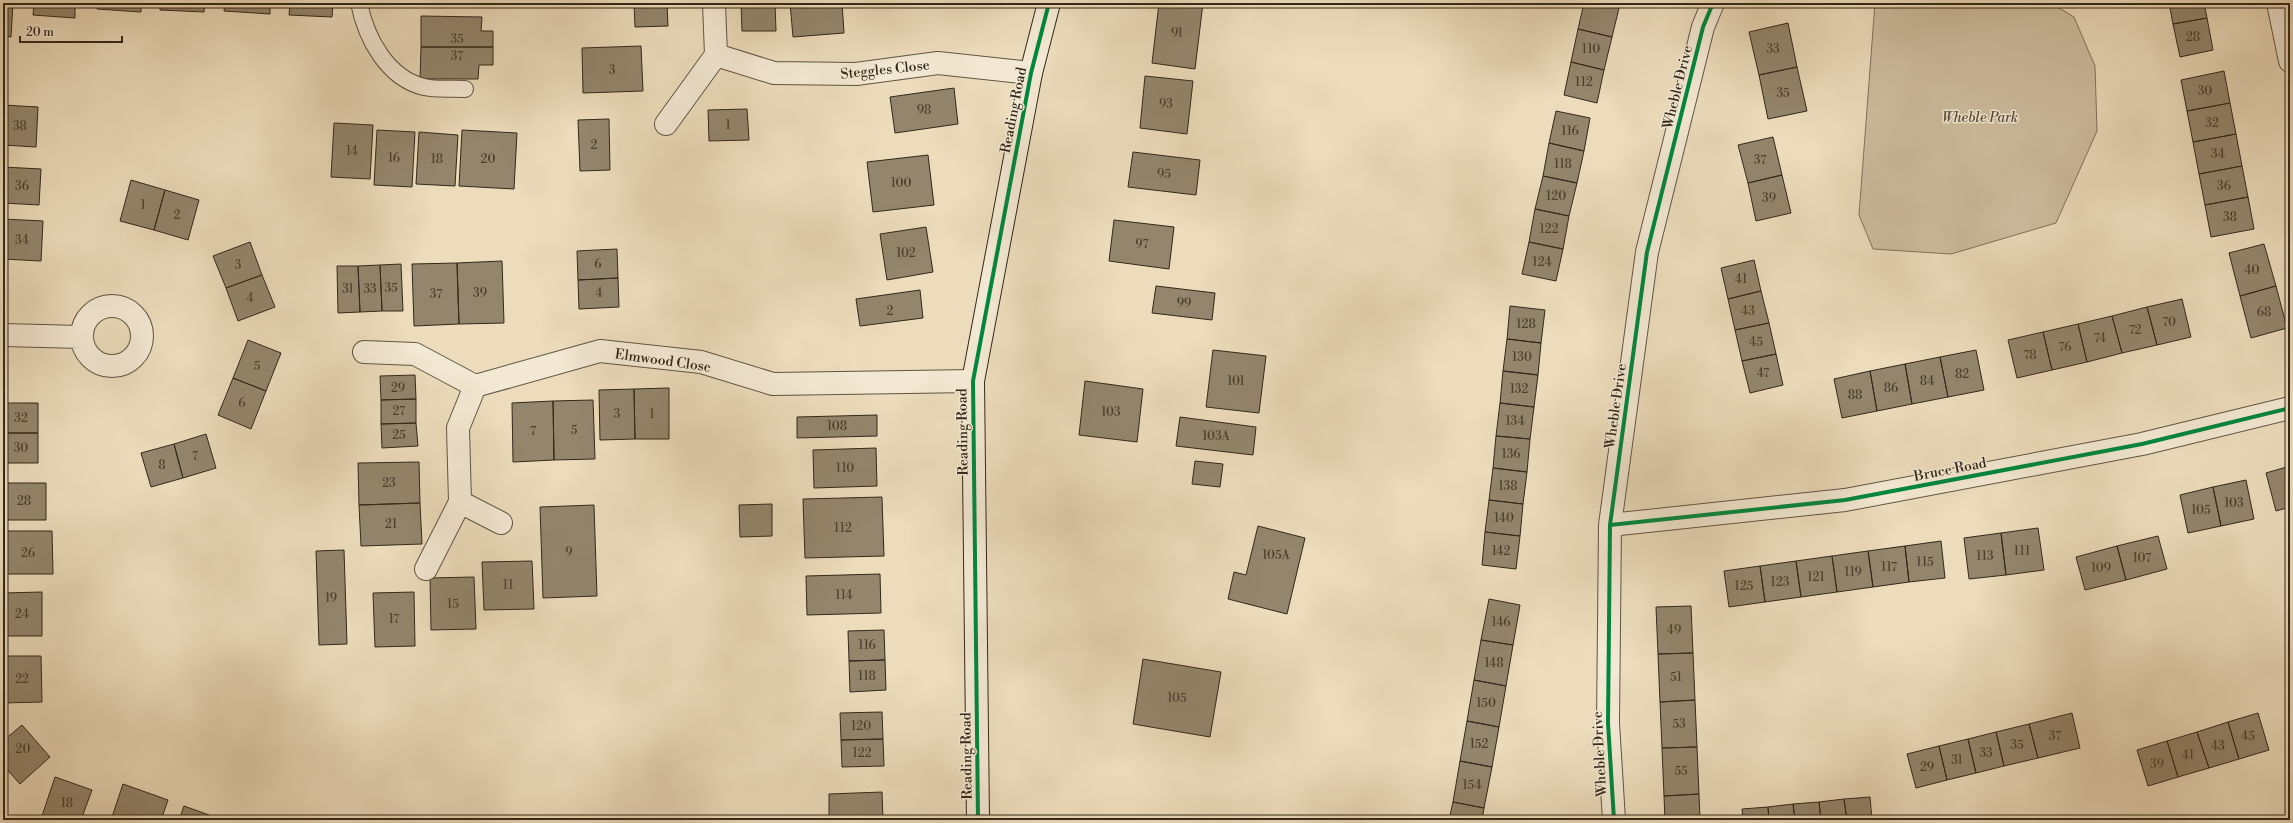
<svg xmlns="http://www.w3.org/2000/svg" width="2293" height="823" font-family="'Libre Bodoni',serif">
<style>
.green{fill:#cdbd9f;stroke:#80725c}
.building{fill:#93866d;stroke:#332819}
.lines{fill:none;stroke-linecap:round;stroke-linejoin:round}
.lane-casing{stroke:#615542;stroke-width:18}
.street-casing{stroke:#615542;stroke-width:24}
.secondary-casing{stroke:#332819;stroke-width:24}
.lane{stroke:#f3e8d3;stroke-width:16}
.street{stroke:#f3e8d3;stroke-width:22}
.secondary{stroke:#f3e8d3;stroke-width:22}
.cycleway-casing{stroke:#f3e8d3;stroke-width:6}
.cycleway{stroke:#00873e;stroke-width:4}
.labels{text-anchor:middle;stroke-width:3;stroke-linejoin:round;paint-order:stroke}
.number-label{font-size:12px;fill:#4b402e}
.street-label{font-size:14px;fill:#332819;stroke:#f3e8d3}
.park-label{font-size:14px;font-style:italic;fill:#5a4d3a;stroke:#f3e8d3}
</style>
<rect width="100%" height="100%" fill="#ecdcbb"/>
<filter id="stains"><feTurbulence type="fractalNoise" baseFrequency=".005" numOctaves="4"/><feColorMatrix values="0 0 0 0 .2 0 0 0 0 .09 0 0 0 0 .02 0 0 0 .5 -.17"/></filter>
<radialGradient id="worn" r=".72"><stop offset=".6" stop-color="#630" stop-opacity="0"/><stop offset="1" stop-color="#630" stop-opacity=".3"/></radialGradient>
<path class="green" d="M1875 3H2051L2074 17 2095 66 2097 131 2056 223 1951 254 1873 249 1859 215Z"/>
<path class="building" d="M3 3H13L11 37 3 36Z
M34 3H75V18L33 15Z
M97 3H141V12L97 9Z
M160 3H205L204 12 160 10Z
M225 3H270V14L224 11Z
M290 3H333L332 17 289 15Z
M634 3H667L668 26 635 27Z
M741 3H775L776 31H742Z
M790 3H842L844 33 793 37Z
M1159 3H1203L1195 69 1152 63Z
M1584 3 1620 4 1612 37 1578 29Z
M2169 3H2204L2207 18 2173 24Z
M421 16 482 17 481 31H493V47H421Z
M2207 18 2213 50 2180 57 2173 24Z
M1788 23 1797 67 1759 75 1749 32Z
M1578 29 1612 37 1604 70 1571 62Z
M641 46 643 91 583 93 582 48Z
M421 47H493V65H479L478 79H420Z
M1571 62 1604 70 1597 103 1564 95Z
M1797 67 1807 111 1768 119 1759 75Z
M2224 71 2230 103 2187 111 2181 80Z
M1145 76 1193 81 1187 134 1140 128Z
M954 88 958 124 895 133 890 97Z
M2230 103 2236 134 2193 142 2187 111Z
M3 105 38 107 36 147 3 145Z
M747 109 749 140 709 141 708 110Z
M1556 111 1590 118 1584 151 1549 143Z
M609 119 610 170 580 171 578 120Z
M334 123 373 125 370 179 331 177Z
M377 130 415 132 412 187 374 185Z
M462 130 517 133 514 189 459 186Z
M419 132 458 135 455 186 416 184Z
M2236 134 2242 166 2199 174 2193 142Z
M1773 137 1782 175 1748 183 1738 145Z
M1549 143 1584 151 1577 183 1543 176Z
M1133 152 1200 160 1196 195 1128 187Z
M928 155 934 205 873 212 867 162Z
M2242 166 2248 197 2205 205 2199 174Z
M3 167 41 169 39 205 3 203Z
M1782 175 1791 213 1756 221 1748 183Z
M1543 176 1577 183 1569 216 1535 209Z
M131 180 165 190 154 230 120 221Z
M165 190 199 200 188 240 154 230Z
M2248 197 2254 229 2211 237 2205 205Z
M1535 209 1569 216 1563 249 1529 242Z
M3 219 43 221 41 261 3 259Z
M1114 220 1174 227 1169 269 1109 261Z
M926 227 933 272 887 280 880 234Z
M250 242 262 275 226 288 213 256Z
M1529 242 1563 249 1556 281 1522 274Z
M2264 244 2276 286 2240 296 2229 253Z
M617 249 618 278 578 280 577 251Z
M1754 260 1761 291 1728 299 1721 268Z
M502 261 504 323 459 324 457 263Z
M457 263 459 324 414 326 412 264Z
M401 264 403 311H382L380 265Z
M380 265 382 311 360 312 358 266Z
M337 266H358L360 312 338 313Z
M262 275 275 307 238 321 226 288Z
M618 278 619 307 579 309 578 280Z
M1156 286 1215 293 1212 320 1152 313Z
M2276 286 2287 328 2251 338 2240 296Z
M920 290 923 318 860 326 856 299Z
M1761 291 1769 323 1735 330 1728 299Z
M2182 299 2191 337 2157 345 2147 307Z
M1510 306 1545 310 1541 343 1507 339Z
M2147 307 2157 345 2122 353 2112 316Z
M2112 316 2122 353 2087 362 2078 324Z
M1769 323 1776 354 1742 361 1735 330Z
M2078 324 2087 362 2052 370 2043 332Z
M2043 332 2052 370 2017 378 2008 340Z
M1507 339 1541 343 1538 375 1503 371Z
M248 340 281 353 266 391 233 378Z
M1213 350 1266 356 1259 413 1206 407Z
M1976 350 1984 390 1948 397 1940 357Z
M1776 354 1783 385 1750 393 1742 361Z
M1940 357 1948 397 1912 404 1905 364Z
M1905 364 1912 404 1877 411 1870 371Z
M1503 371 1538 375 1534 407 1500 403Z
M1870 371 1877 411 1842 418 1834 379Z
M415 375 416 399 381 400 380 376Z
M233 378 266 391 251 429 218 415Z
M1085 381 1143 389 1137 442 1079 435Z
M669 388V439H635L634 389Z
M634 389 635 439 600 440 599 390Z
M416 399V423L381 424V400Z
M593 400 595 459 554 460 553 401Z
M553 401 554 460 513 462 512 403Z
M3 403H38V433H3Z
M1500 403 1534 407 1530 439 1496 436Z
M877 415V436L797 438V417Z
M1180 417 1256 427 1253 455 1176 446Z
M416 423 418 446 382 448 381 424Z
M3 433H38V463H3Z
M206 434 216 468 183 478 174 444Z
M1496 436 1530 439 1527 472 1493 468Z
M174 444 183 478 151 487 141 453Z
M876 448 877 486 814 488 813 450Z
M1195 461 1223 464 1220 487 1192 484Z
M419 462 420 503 359 505 358 463Z
M2290 466V507L2276 511 2266 473Z
M1493 468 1527 472 1523 504 1489 500Z
M2246 480 2254 519 2221 526 2213 487Z
M3 483H46V520H3Z
M2213 487 2221 526 2188 533 2180 495Z
M882 497 884 556 805 558 803 499Z
M1489 500 1523 504 1520 536 1485 532Z
M420 503 422 544 361 546 359 505Z
M772 504V536L740 537 739 505Z
M594 505 597 596 543 598 540 507Z
M1258 526 1305 538 1287 614 1228 599 1234 572 1246 575Z
M2038 528 2044 570 2006 575 2001 533Z
M3 531H52L53 574H3Z
M1485 532 1520 536 1516 569 1482 565Z
M2001 533 2006 575 1969 579 1964 538Z
M2158 536 2167 569 2126 580 2117 546Z
M1941 541 1945 578 1909 582 1905 546Z
M1905 546 1909 582 1873 587 1868 551Z
M2117 546 2126 580 2085 590 2076 557Z
M344 550 347 644 319 645 316 551Z
M1868 551 1873 587 1837 592 1832 556Z
M1832 556 1837 592 1801 597 1796 561Z
M532 561 534 609 484 610 482 562Z
M1796 561 1801 597 1765 602 1760 566Z
M1760 566 1765 602 1729 607 1724 571Z
M880 574 881 613 807 615 806 576Z
M474 577 476 629 431 630 430 578Z
M42 592V636H3V593Z
M414 592 415 646 375 647 373 593Z
M1489 599 1520 605 1513 645 1481 640Z
M1691 606 1693 653 1658 654 1656 607Z
M884 630 885 660 849 661 848 631Z
M1481 640 1513 645 1506 686 1474 680Z
M1693 653 1695 700 1660 702 1658 654Z
M3 656H41L42 702 3 703Z
M1143 659 1221 672 1210 737 1133 724Z
M885 660 886 690 850 692 849 661Z
M1474 680 1506 686 1499 727 1467 721Z
M1695 700 1697 747 1662 748 1660 702Z
M882 712 883 739 841 740 840 713Z
M2072 713 2080 748 2038 758 2029 724Z
M2258 713 2269 750 2239 759 2228 722Z
M1467 721 1499 727 1492 767 1460 761Z
M2228 722 2239 759 2209 768 2197 732Z
M2029 724 2038 758 2004 766 1996 732Z
M22 725 50 757 20 784 3 765V741Z
M1996 732 2004 766 1976 773 1968 739Z
M2197 732 2209 768 2178 777 2167 741Z
M883 739 884 766 842 767 841 740Z
M1968 739 1976 773 1947 780 1939 746Z
M2167 741 2178 777 2148 786 2137 750Z
M1939 746 1947 780 1916 788 1907 754Z
M1697 747 1699 794 1664 796 1662 748Z
M1460 761 1492 767 1484 808 1453 802Z
M55 777 92 790 81 820H53L42 816Z
M123 784 168 800 161 820H111Z
M882 792 883 820H829V794Z
M1699 794 1700 820H1665L1664 796Z
M1870 797 1872 820H1847L1844 799Z
M1844 799 1847 820H1821L1819 802Z
M1453 802 1484 808 1482 820H1449Z
M1819 802 1821 820H1795L1793 804Z
M1793 804 1795 820H1769L1768 807Z
M184 806 223 820H179Z
M1768 807 1769 820H1743L1742 809Z"/>
<g class="lines">
<defs>
<path id="lane" d="M359 3C366 38 387 78 424 87 437 90 452 88 465 89"/>
<path id="street" d="M714 3 716 55
M2278 3 2290 61
M666 124 716 55 774 73 856 74 938 63 1031 73
M82 336a30 30 0 1 1 60 0a30 30 0 1 1-60 0Z
M3 335 81 337
M364 352 415 354 475 386
M501 523 460 502 458 428 475 386 600 351 701 362 773 384 973 381
M1610 525 1845 500 2142 444 2290 408
M426 569 460 502
M1614 820 1608 723 1610 525 1647 252 1703 27 1713 3"/>
<path id="secondary" d="M978 820 973 381 1031 73 1049 3"/>
</defs>
<use href="#lane" class="lane-casing"/>
<use href="#street" class="street-casing"/>
<use href="#secondary" class="secondary-casing"/>
<use href="#lane" class="lane"/>
<use href="#street" class="street"/>
<use href="#secondary" class="secondary"/>
<defs>
<path id="cycleway" d="M1610 525 1845 500 2142 444 2290 408
M978 820 973 381 1031 73 1049 3
M1614 820 1608 723 1610 525 1647 252 1703 27 1713 3"/>
</defs>
<use href="#cycleway" class="cycleway-casing"/>
<use href="#cycleway" class="cycleway"/>
</g>
<g class="labels">
<g class="number-label">
<text x="1177" y="37">91</text>
<text x="2193" y="41">28</text>
<text x="457" y="43">35</text>
<text x="1591" y="53">110</text>
<text x="1773" y="53">33</text>
<text x="457" y="60">37</text>
<text x="612" y="74">3</text>
<text x="1584" y="86">112</text>
<text x="2205" y="95">30</text>
<text x="1783" y="97">35</text>
<text x="1166" y="108">93</text>
<text x="924" y="114">98</text>
<text x="2212" y="127">32</text>
<text x="728" y="129">1</text>
<text x="20" y="130">38</text>
<text x="1570" y="135">116</text>
<text x="594" y="149">2</text>
<text x="352" y="155">14</text>
<text x="2218" y="158">34</text>
<text x="394" y="162">16</text>
<text x="437" y="163">18</text>
<text x="488" y="163">20</text>
<text x="1760" y="164">37</text>
<text x="1563" y="168">118</text>
<text x="1164" y="178">95</text>
<text x="901" y="187">100</text>
<text x="22" y="190">36</text>
<text x="2224" y="190">36</text>
<text x="1556" y="200">120</text>
<text x="1769" y="202">39</text>
<text x="143" y="209">1</text>
<text x="177" y="219">2</text>
<text x="2230" y="221">38</text>
<text x="1549" y="233">122</text>
<text x="22" y="244">34</text>
<text x="1142" y="248">97</text>
<text x="906" y="257">102</text>
<text x="1542" y="266">124</text>
<text x="598" y="268">6</text>
<text x="238" y="269">3</text>
<text x="2252" y="274">40</text>
<text x="1741" y="283">41</text>
<text x="391" y="292">35</text>
<text x="348" y="293">31</text>
<text x="370" y="293">33</text>
<text x="480" y="297">39</text>
<text x="599" y="297">4</text>
<text x="436" y="298">37</text>
<text x="250" y="302">4</text>
<text x="1184" y="307">99</text>
<text x="890" y="315">2</text>
<text x="1748" y="315">43</text>
<text x="2264" y="316">68</text>
<text x="2169" y="326">70</text>
<text x="1526" y="328">128</text>
<text x="2135" y="334">72</text>
<text x="2100" y="342">74</text>
<text x="1756" y="346">45</text>
<text x="2065" y="351">76</text>
<text x="2030" y="359">78</text>
<text x="1522" y="361">130</text>
<text x="257" y="370">5</text>
<text x="1763" y="377">47</text>
<text x="1962" y="378">82</text>
<text x="1236" y="385">101</text>
<text x="1927" y="385">84</text>
<text x="398" y="392">29</text>
<text x="1891" y="392">86</text>
<text x="1519" y="393">132</text>
<text x="1855" y="399">88</text>
<text x="242" y="407">6</text>
<text x="399" y="415">27</text>
<text x="1111" y="416">103</text>
<text x="617" y="418">3</text>
<text x="652" y="418">1</text>
<text x="21" y="422">32</text>
<text x="1515" y="425">134</text>
<text x="837" y="430">108</text>
<text x="574" y="434">5</text>
<text x="533" y="435">7</text>
<text x="399" y="439">25</text>
<text x="1216" y="440">103A</text>
<text x="21" y="452">30</text>
<text x="1511" y="458">136</text>
<text x="195" y="460">7</text>
<text x="162" y="469">8</text>
<text x="845" y="472">110</text>
<text x="389" y="487">23</text>
<text x="1508" y="490">138</text>
<text x="24" y="505">28</text>
<text x="2234" y="507">103</text>
<text x="2201" y="514">105</text>
<text x="1504" y="522">140</text>
<text x="391" y="528">21</text>
<text x="843" y="532">112</text>
<text x="1501" y="555">142</text>
<text x="2022" y="555">111</text>
<text x="569" y="556">9</text>
<text x="28" y="557">26</text>
<text x="1276" y="559">105A</text>
<text x="1985" y="560">113</text>
<text x="2142" y="562">107</text>
<text x="1925" y="566">115</text>
<text x="1889" y="571">117</text>
<text x="2101" y="572">109</text>
<text x="1853" y="576">119</text>
<text x="1816" y="581">121</text>
<text x="1780" y="586">123</text>
<text x="508" y="589">11</text>
<text x="1744" y="590">125</text>
<text x="844" y="599">114</text>
<text x="331" y="602">19</text>
<text x="453" y="608">15</text>
<text x="22" y="618">24</text>
<text x="394" y="623">17</text>
<text x="1501" y="626">146</text>
<text x="1674" y="634">49</text>
<text x="867" y="649">116</text>
<text x="1494" y="667">148</text>
<text x="867" y="680">118</text>
<text x="1676" y="681">51</text>
<text x="22" y="683">22</text>
<text x="1177" y="702">105</text>
<text x="1486" y="707">150</text>
<text x="1679" y="728">53</text>
<text x="861" y="730">120</text>
<text x="2055" y="740">37</text>
<text x="2248" y="740">45</text>
<text x="1479" y="748">152</text>
<text x="2017" y="749">35</text>
<text x="2218" y="750">43</text>
<text x="23" y="753">20</text>
<text x="862" y="757">122</text>
<text x="1986" y="757">33</text>
<text x="2188" y="759">41</text>
<text x="1957" y="764">31</text>
<text x="2157" y="768">39</text>
<text x="1927" y="771">29</text>
<text x="1681" y="775">55</text>
<text x="1472" y="789">154</text>
<text x="67" y="807">18</text>
</g>
<g class="street-label">
<text transform="translate(885 69) rotate(-6)" y="5">Steggles Close</text>
<text transform="translate(1677 87) rotate(-76)" y="5">Wheble Drive</text>
<text transform="translate(1013 110) rotate(-79)" y="5">Reading Road</text>
<text transform="translate(663 360) rotate(8)" y="5">Elmwood Close</text>
<text transform="translate(1615 406) rotate(-82)" y="5">Wheble Drive</text>
<text transform="translate(962 432) rotate(-91)" y="5">Reading Road</text>
<text transform="translate(1950 469) rotate(-11)" y="5">Bruce Road</text>
<text transform="translate(1599 754) rotate(-93)" y="5">Wheble Drive</text>
<text transform="translate(966 756) rotate(-91)" y="5">Reading Road</text>
</g>
<g class="park-label">
<text x="1980" y="122">Wheble Park</text>
</g>
</g>
<rect width="2293" height="823" fill="none" stroke="#ecdcbb" stroke-width="16"/>
<rect x="4" y="4" width="2285" height="815" fill="none" stroke="#332819" stroke-width="2"/>
<rect x="8" y="8" width="2277" height="807" fill="none" stroke="#332819"/>
<path d="M20 36v6h102v-6" fill="none" stroke="#332819" stroke-width="2"/>
<text x="26" y="36" font-size="12" fill="#332819" stroke="#f3e8d3" stroke-width="3" paint-order="stroke">20 m</text>
<rect width="100%" height="100%" filter="url(#stains)"/>
<rect width="100%" height="100%" fill="url(#worn)"/>
</svg>
